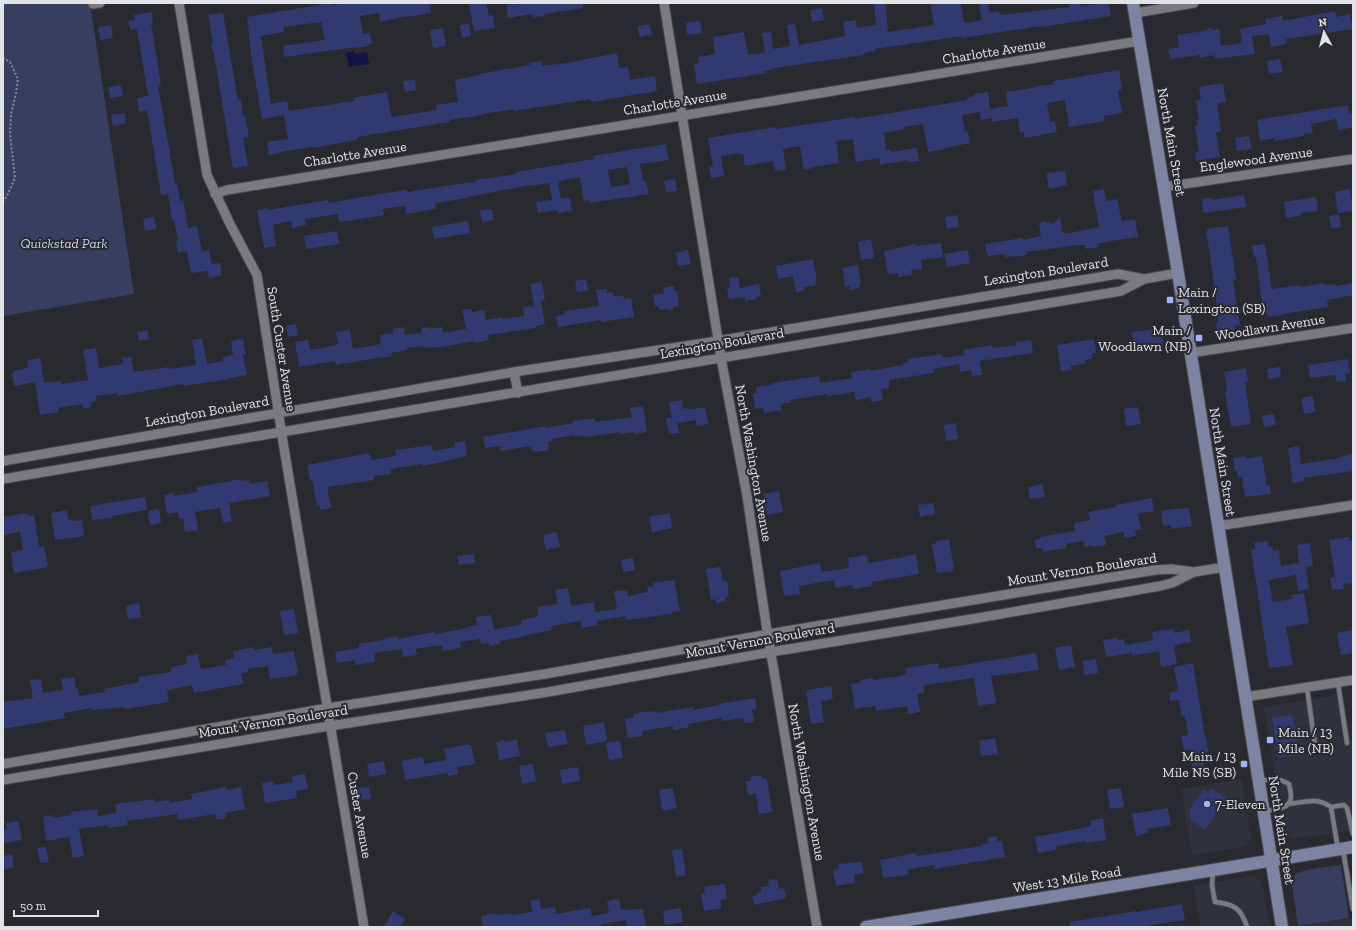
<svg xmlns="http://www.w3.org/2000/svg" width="1356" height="930" font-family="'Zilla Slab',serif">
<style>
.built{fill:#2f323c}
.green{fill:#373e60}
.water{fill:#111245}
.building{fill:#313a70;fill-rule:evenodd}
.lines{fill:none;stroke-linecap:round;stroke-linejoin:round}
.lane-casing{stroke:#47484d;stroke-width:6}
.street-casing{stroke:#47484d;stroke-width:11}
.secondary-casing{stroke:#47484d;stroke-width:14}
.path{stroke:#898a8e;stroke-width:2;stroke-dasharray:2 2;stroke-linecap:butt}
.lane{stroke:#797b80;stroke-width:4.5}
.street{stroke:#797b80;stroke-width:9}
.secondary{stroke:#7d83a3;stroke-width:12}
.poi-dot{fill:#a2b2fd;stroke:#292a2f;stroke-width:1.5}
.labels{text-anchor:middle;stroke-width:4;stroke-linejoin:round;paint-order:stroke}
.street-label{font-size:14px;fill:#e2e3e6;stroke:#292a2f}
.park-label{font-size:14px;font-style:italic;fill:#cbd4f7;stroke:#292a2f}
.poi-label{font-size:14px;fill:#e2e3e6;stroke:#292a2f;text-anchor:start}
</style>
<rect width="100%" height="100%" fill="#292a2f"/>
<path class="built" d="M1343 694 1353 751V830L1293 839 1287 836 1283 829 1264 707Z
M1242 779 1251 838 1246 846 1192 856 1181 789Z
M1251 876 1261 881 1264 891 1270 927H1200L1194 886Z
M1353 918V927H1298V926Z"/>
<path class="green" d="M3 3H90L134 294 3 316Z
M1341 865 1349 918 1298 926 1292 885C1292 882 1292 879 1294 876 1300 868 1331 867 1341 865Z"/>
<path class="water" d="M354 51V54L367 52 369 64 349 67 346 53Z"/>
<path class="building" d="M331 3 332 5 352 3H430L431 13 407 17V16L380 22 379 13 360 16 363 34 370 32 372 44H368L369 46 356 48V47L284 57 283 46 325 40 321 22 283 27 284 32 261 36 271 104 287 101 289 111 354 101 353 98 387 92 391 116 392 117 437 110 436 105 458 102 455 80 479 75V74L530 65 529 63 541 61 542 66 567 63 617 53 619 68 628 67 630 80 655 76 657 91 591 102V99L514 111V109L482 114 483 115 449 120 450 122 357 137V140L313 148 312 147 280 152V153L269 155 267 142 288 139 284 115 262 119 252 61 247 17Z
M469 3H486L489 16 493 15 495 28 474 31Z
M517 3V5L532 3H583V8L545 14V16L533 17 532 14 508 18 506 5Z
M886 3 888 32 934 25 930 3H961L964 22 966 23 982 20 979 3H988L990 13 999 11 1000 15 1070 7 1069 3H1080L1081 6 1109 3 1111 16 1041 27V26L962 38V36L875 49V51L864 53V55L781 67 764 71 765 73 697 84 694 64 699 63 698 57 715 54 713 37 744 32 748 55 765 53 762 33 771 32 773 49 790 46 787 25 795 24 799 45 845 36 843 22 856 20 857 28 876 25 874 4Z
M822 8 824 20 812 22 810 10Z
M1335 11 1336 17 1350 14 1353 29 1286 39V44L1271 47 1269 34 1252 36 1255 54 1214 59V55L1200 58V55L1170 59 1168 49 1179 47 1177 35 1204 31 1207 29 1212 28V30L1219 29 1221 46 1242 43 1240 29 1266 24 1265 19 1282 16 1283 21Z
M152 12 153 22 151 23 161 85H158L175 184H177L180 201 183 200 188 228 197 226 202 252 209 250 212 264 220 263 222 275 209 278 208 271 191 273 187 251 178 253 176 241 178 240 174 221H172L168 194 161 195 148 115 147 110 139 112 137 98 148 96 137 29 130 30 128 21 135 20 134 15Z
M223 13 238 100 241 99 243 116 245 115 249 137 243 138 248 166 233 168 214 53H213L211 44H213L208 15Z
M700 21 702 33 687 35 686 23Z
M469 24 471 36 462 38 460 25Z
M650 24 652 35 639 37 638 26Z
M111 25 113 38 100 40 98 27Z
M443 28 446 46 433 48 430 30Z
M1280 59 1283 72 1269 74 1267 61Z
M1119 70 1122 91H1118L1122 113 1104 116 1105 121 1069 127 1065 100 1047 103 1050 122 1055 121 1057 132 1025 138 1024 132 1020 133 1018 118 992 122V118L981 120 980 112 962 115 965 132 968 131 970 143 945 148V149L928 152 923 124 904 127V129L884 133 886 150H891V152L917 148 919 161 909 162 908 160 880 165 879 158 856 162 853 139 836 141 839 163 812 167 813 168 804 170 800 146 783 149 786 170 775 171 773 161 745 166 743 154 739 155V153L721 156 724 176 711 178 709 167 713 166 708 138 775 127 776 129 855 117V119L897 112 967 100V98L974 96V94L988 92 990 109 1008 106 1006 92 1038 87V86L1054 84 1053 81 1061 80Z
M415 80 416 90 405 92 403 81Z
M1223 83 1226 102 1217 103 1221 132H1216L1220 157 1196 161 1195 152H1199L1195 126 1198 125 1197 120H1199L1196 101 1201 100 1199 87Z
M121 85 123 96 110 98 108 87Z
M1348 105 1349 114 1353 113V127L1350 128 1338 130 1336 119 1311 124 1313 133 1304 134V136L1275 141V138L1260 141 1257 120Z
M125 113 126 123 113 126 111 115Z
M1249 136 1252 149 1237 151 1235 138Z
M666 144 669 160 640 164 643 181H646L649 194 589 203V200L584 201 580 177 558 181 561 199 570 197 572 211 559 213 558 210 538 213 536 202 552 200 549 183 530 186V185L468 197V198L435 203 436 209 406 214 405 206H403L383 209 384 215 354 220 339 222 338 214 305 219 306 225 292 228 291 221 273 225 276 246 264 248 257 210 268 208V210L328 200 329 203 380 194 406 190 407 192 458 184 475 182V180L517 174 516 172 594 159 593 156ZM627 167 630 184 611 187 608 170Z
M1065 171 1067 185 1049 189 1046 173Z
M675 179 677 191 666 192 664 181Z
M1104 189 1106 201 1117 199 1122 221 1135 219 1138 237 1105 242 1097 244 1098 247 1086 249 1085 245H1079L1026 252 1027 255 1015 257V256L1005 257 1004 254 988 256 985 244 1022 238 1023 240 1041 236 1039 225 1043 221 1053 224 1060 217 1062 233 1064 232 1065 234 1099 227 1093 191Z
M1350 189 1353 211 1338 213 1335 192Z
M1244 195 1246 207 1203 213 1202 199 1211 198 1212 200Z
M1316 197 1318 211 1302 213V215L1286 218 1284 202Z
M492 209 494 220 482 222 480 210Z
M1339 214 1341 227 1331 228 1329 216Z
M957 215 959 227 947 229 945 217Z
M154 217 157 229 145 231 143 219Z
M468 221 470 233 434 239 432 227Z
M1228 226 1236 280H1233L1240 325 1234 326 1235 331 1217 333 1216 323H1218L1216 299 1206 229Z
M337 231 339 244 306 249 304 236Z
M871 239 874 258 861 260 858 242Z
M941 243 943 257 921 260 922 269 911 270 912 275 898 277V273L888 274 884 251 916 244V246Z
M1265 244 1272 289 1299 285 1300 287 1324 283 1325 285 1335 284 1336 286 1352 283 1353 295 1327 300 1328 307 1282 314V315L1267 317 1265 302 1262 303 1256 257H1254L1252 246Z
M688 250 691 264 678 266 676 253Z
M968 250 970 263 947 267 944 254Z
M813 259 817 281H815L816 285 804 287V291L796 292 793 276 778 279 776 266Z
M858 265 861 284 859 285V288L850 290 849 286 845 287 842 268Z
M738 277 740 288 759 284 761 296 756 297V299L745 301V297L729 299 727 288 730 287 729 278Z
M586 279 588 290 577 292 575 281Z
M542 282 545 300 541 301 545 324 536 326V328L488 335 489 340 475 343V341L435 348 434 347 424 348V346L407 348V350L391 353 392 356 383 358V357L336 365 335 361 299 367 295 342 308 340 310 350 333 346V345L338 344 336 332 350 330 353 349 381 344 380 335 393 333V329L404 327 405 335 422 333 421 328 430 327V329L442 327 443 333 466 329 462 310 472 309V312L484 310 486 320 502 317V319L524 316 523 307 534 306 530 284Z
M674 286V291H677L679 306 674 307 671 311 668 309 659 310 658 306 655 307 653 295 664 293 663 288Z
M607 289V293L613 292 614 297 623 295 624 299 631 298 634 317 601 322V320L558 327 556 316 565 314V311L599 306 596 290Z
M296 324 298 335 288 337 286 326Z
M1156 329V332L1161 331 1163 345 1135 350 1132 332Z
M147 330 149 339 139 341 137 332Z
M202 338 207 364 223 361 222 357 233 355 231 341 243 339 246 355H243L247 375 229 378 230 379 184 386 183 384 118 396V393L96 396 97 401 91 402V407L83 409 82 404 58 408V412L40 415 35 382 14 386 12 374H14L13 371 28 368 27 360 40 358 44 383 61 381V384L88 380 83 350 96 348 99 368 123 364 122 358 131 357 134 372 169 367 170 369 196 365 192 340Z
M1094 339 1096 353H1092L1093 358 1085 360 1086 363 1071 366V370L1061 371 1057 345Z
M1031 340 1033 353 980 361 982 375 972 376 971 370 960 372 959 364 934 369V373L889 380V388L881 389 883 400 871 402V397L856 400 854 392 827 396V394L790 400 791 402 781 404 782 410 764 413 763 408 755 409 753 394 757 393 756 387 772 385V383L819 376 820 383 852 378 851 372 870 369V371L903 365V363L908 362 907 359 942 354 943 358 964 355 963 350 992 345 993 348 1016 345V342Z
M1348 359 1350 373 1345 374 1346 381 1337 382 1335 375 1310 378 1308 365Z
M1280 367 1281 377 1268 379 1267 369Z
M1246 368 1248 382H1245L1251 424 1231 427 1225 392 1227 391 1224 372Z
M1313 396 1315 412 1304 414 1301 398Z
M682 400 683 409 688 408 689 410 705 407 708 424 697 426 696 420 677 423 679 433 669 434 666 418H672L669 402Z
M643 406 647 432 634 434V432L620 434V432L586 437V436H582L575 437V435L552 439 553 441 548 442 549 450 535 452V451H532L531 446 501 451 500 446 485 448 483 437 546 426V428L573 423V421L587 419H595V422L632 417 630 408Z
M1138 407 1141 424 1126 426 1124 409Z
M1274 414 1276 425 1264 427 1262 416Z
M956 423 958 439 946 441 944 425Z
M465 441 467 456 452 459V460L422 466V464L390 469 391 474 374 476V480L327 487 331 508 320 510V506H317L312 480H310L307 465 370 453 371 460 396 456 395 450 432 445 433 451 455 447 454 443Z
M1299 446 1301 464 1340 458V457L1353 454V471L1303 478 1304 481 1293 483 1288 448Z
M1246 456 1247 459 1262 456 1267 486 1270 485 1271 494 1245 497 1242 477H1238L1237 470 1235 471 1233 458Z
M242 479V481L249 480 250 484 267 481 270 496 229 503 232 521 223 523 220 508 195 512 198 530 185 532 183 518 179 519 178 512 167 514 164 495 174 493V496L198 492 197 487Z
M1042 484 1045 497 1030 499 1028 487Z
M779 491 783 512 767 515 763 494Z
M145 497 147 510 112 516V518L92 520 90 506Z
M1152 498 1154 511 1138 514 1141 530H1135L1136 536 1124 538V532L1104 536 1106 545 1092 547V545L1085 547 1084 541 1066 544V548L1050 551 1043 552 1042 548H1036L1035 540 1040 539V537L1075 531 1074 523 1090 520 1088 512 1116 507V505Z
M933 503 935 514 920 517 918 505Z
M1180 508V509L1189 508 1192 526 1171 529V525L1163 526 1161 511Z
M159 509 161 523 150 525 148 511Z
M67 510 68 520 72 519 73 521 82 520 84 536 55 540 51 513Z
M27 513 28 516 34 515 39 547 44 546 48 567 14 573 11 552 23 550 20 532 3 535V517Z
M670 513 672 528 652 532 649 517Z
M557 532 560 547 546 550 543 535Z
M1349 537 1350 541 1353 540V583L1343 584 1344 589 1332 590 1330 578 1335 577 1329 540Z
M949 539 954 571 937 573 932 544 936 543V541Z
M1268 541 1269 547 1272 546 1273 551 1279 550 1281 566 1299 563 1297 545 1310 543 1313 566 1306 567 1309 589 1298 591 1296 575 1269 580 1273 602 1292 599 1291 595 1304 593 1309 623 1286 627 1293 665 1269 668 1251 550 1255 549 1254 543Z
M474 554 475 563 459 565 457 556Z
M916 554 919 574 871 582 872 586 853 589 852 585 835 588 834 580 799 586 800 594 784 596 780 571 820 563 822 572 849 568 848 558 867 555 868 563 905 557V556Z
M633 558 635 570 623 572 621 560Z
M720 567 723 582 727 581 729 597H725L726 601 716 603V599L711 600 706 569Z
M674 580 680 611 672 612V614L626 620 625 616 597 621V625L582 628 581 621 551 626 552 630 522 636V637L500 641V644L489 646V643L481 644 480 639 460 642 461 648 443 651 442 645 416 649 417 655 403 657 402 649 374 653 375 662 355 665V660L337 663 335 652 359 648 358 644 382 640 386 639V638L398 636V639L434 632 435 634 468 628 467 627 477 625 476 617 491 615 494 630 522 624 521 620 538 616 537 607 558 604 555 590 568 588 571 606 594 602 595 612 617 609 614 591 627 590 628 596 648 592 647 587 654 586 653 583Z
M139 603 141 617 128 619 126 606Z
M294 609 298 633 284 635 280 611Z
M1173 629 1174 633 1189 630 1191 642 1174 645 1177 664 1161 667 1159 651 1132 656V653L1106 657 1103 640 1117 638 1118 640 1124 639 1125 645 1153 640 1152 632Z
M1353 630V653L1341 655 1337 633Z
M1071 645 1075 667 1059 670 1055 648Z
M254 647V650L272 647 273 654 294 651 298 675 270 679 268 666 247 669 248 672 241 673 243 684 194 693 192 685 172 689V690L167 691 169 702 125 709V707L108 709V708L93 710 92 708 86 709 64 713 65 718 3 729V702L33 698 30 680 41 679 43 693 63 690 61 679 74 677 76 689H78L79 696 105 692V689L139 682 138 677 171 672V667L187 664 186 656 198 654 201 669 226 665 225 660 234 658 233 651Z
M1036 653 1039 670 991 676 996 703 978 706 974 678 924 685V693L917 694 920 712 908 714 907 706 876 711 875 706 855 709 851 684 861 682V680L873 678V680L902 676 906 674V668L938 663 939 669Z
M1096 659 1098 673 1084 675 1083 661Z
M1193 663 1205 737H1206L1208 752 1202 753 1204 768 1193 770 1189 749 1184 750 1181 736 1188 735 1185 716H1182L1179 700 1170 701 1169 693 1178 691 1174 667Z
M831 686 833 699 821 701 824 722 811 724 806 692H809L808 690Z
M755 698 757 709 752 710 754 722 744 723 743 718 722 721 721 718 688 724 689 727 673 730V726L642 731 643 736 628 738 625 719 633 718V714L649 711V712L657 711V713L693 707V710L719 705V704Z
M1292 715 1299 755 1278 758 1272 718Z
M604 722 607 741 586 745 583 726Z
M565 730 568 744 548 747 545 733Z
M995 738 998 754 981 756 979 741Z
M517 739 520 756 499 760 496 742 504 740 505 742Z
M620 741 623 758 609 760 606 743Z
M469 744V745H471L475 764 457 767 458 774 448 776V773L405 780 402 761 423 757 424 764 446 760 444 749Z
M384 761 386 774 369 777 367 764Z
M533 764 536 781 522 784 519 766Z
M578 767 580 781 562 784 560 770Z
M305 774 308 789 296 791 297 798 265 803 262 783 274 781V785L293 782 292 776Z
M761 775 762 779 767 778 772 812 759 814 756 793 748 795 746 781H751L750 777Z
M226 787V790L241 787 245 809 225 813 226 818 217 820 215 814 178 820 177 814 127 821 128 825 109 828 108 825 79 829 84 856 73 858 69 837 46 841 43 817 52 815 53 818 71 815V812L97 809 98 816 117 813 115 804 154 799V802L169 800V803L192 799 191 794Z
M369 787 371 799 360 800 358 788Z
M673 788 677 808 662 811 659 790Z
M1121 788 1124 807 1110 809 1107 790Z
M1210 788 1226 798 1205 830 1191 820 1189 810 1203 790 1208 793Z
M1168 808 1171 825 1147 829 1148 833 1136 836 1132 814Z
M1103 818 1106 840 1086 843 1085 841 1057 846V849L1055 850 1038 853 1035 837 1083 828V827L1091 826 1090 821Z
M18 821 22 840 3 843V830L7 829 6 823Z
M997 836V842L1002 841 1005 857 934 869V865L907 870 908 875 883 878 880 860 916 853 917 856 982 846V844L988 843 987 838Z
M46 847 49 862 40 863 37 848Z
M682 849 686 875 676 877 672 850Z
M12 854 14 868 3 869V856Z
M862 862 864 873 854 875 855 883 836 886 833 870 839 869 838 864Z
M777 879 779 889 784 888 786 898 754 905 752 896 758 895 757 893 761 892V887L769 886 768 880Z
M725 884 727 899 720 900 722 908 704 911 701 894 705 893 704 887Z
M539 899 541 909 555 907 556 914 590 908 592 916 609 913 607 901 619 899 621 910 643 909 646 926 627 927 626 920 602 924V927H483L481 916 495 913 496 915 511 913 512 915 532 912 530 901Z
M1182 904 1185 920 1145 926 1146 927H1070V922L1136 911V912Z
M681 908 683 922 665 925 663 911Z
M393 911 405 919 400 927H384Z"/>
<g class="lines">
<defs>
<path id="lane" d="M1338 683 1347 743
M1307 688 1315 745
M1259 781C1270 779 1280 778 1289 784 1290 789 1291 793 1291 797 1291 809 1273 810 1264 811
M1289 804C1305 802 1317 797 1331 807L1338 849
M1331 807 1344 805 1347 808 1353 834
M1343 850 1353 909
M1213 871 1212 885 1215 902C1234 904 1241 908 1247 927"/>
<path id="street" d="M179 3 207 175 230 224 257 275 283 442 364 927
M664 3 721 358 747 496 766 624 817 927
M93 4 100 3
M1135 13 1194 3
M1164 187 1353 159
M215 194 227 190 1139 41
M1190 353 1353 328
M514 372 518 393
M3 461 514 372 705 343 1118 274 1144 279
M3 479C376 416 748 353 1121 291L1144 279 1178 273
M1218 526 1353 505
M1245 697 1353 680
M3 764 328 708 545 674 780 632 1155 570 1171 569 1194 572 1225 567
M3 780 317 728 548 692 771 652 978 618 1160 586 1172 583 1194 572"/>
<path id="secondary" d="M1133 3 1178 273 1282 927
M866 927 1353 847"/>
</defs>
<use href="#lane" class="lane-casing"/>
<use href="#street" class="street-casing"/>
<use href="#secondary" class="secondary-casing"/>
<path class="path" d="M3 58 10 62 18 79 16 93 11 114 10 134 15 178 8 194 3 202"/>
<use href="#lane" class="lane"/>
<use href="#street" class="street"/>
<use href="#secondary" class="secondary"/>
</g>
<g class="poi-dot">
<rect x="1166" y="296" width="8" height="8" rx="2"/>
<rect x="1195" y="334" width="8" height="8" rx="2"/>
<rect x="1266" y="736" width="8" height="8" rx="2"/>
<rect x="1240" y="760" width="8" height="8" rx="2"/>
<circle cx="1207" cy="804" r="4"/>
</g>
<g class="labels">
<g class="street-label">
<text transform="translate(994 51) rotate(-9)" y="5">Charlotte Avenue</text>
<text transform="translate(675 102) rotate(-9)" y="5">Charlotte Avenue</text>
<text transform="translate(1172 142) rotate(80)" y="5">North Main Street</text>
<text transform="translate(355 154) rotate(-9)" y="5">Charlotte Avenue</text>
<text transform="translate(1256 159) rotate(-8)" y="5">Englewood Avenue</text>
<text transform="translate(1046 271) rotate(-9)" y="5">Lexington Boulevard</text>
<text transform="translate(1270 327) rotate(-9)" y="5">Woodlawn Avenue</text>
<text transform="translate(722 343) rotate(-10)" y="5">Lexington Boulevard</text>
<text transform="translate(282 349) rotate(81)" y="5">South Custer Avenue</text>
<text transform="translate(207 411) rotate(-10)" y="5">Lexington Boulevard</text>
<text transform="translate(1223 462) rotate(81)" y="5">North Main Street</text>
<text transform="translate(754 463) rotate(80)" y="5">North Washington Avenue</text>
<text transform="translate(1082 569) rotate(-9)" y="5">Mount Vernon Boulevard</text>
<text transform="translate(760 640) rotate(-10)" y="5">Mount Vernon Boulevard</text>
<text transform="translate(273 721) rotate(-9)" y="5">Mount Vernon Boulevard</text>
<text transform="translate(807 782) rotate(80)" y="5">North Washington Avenue</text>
<text transform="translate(360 815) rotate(80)" y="5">Custer Avenue</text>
<text transform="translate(1282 830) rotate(81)" y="5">North Main Street</text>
<text transform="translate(1067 879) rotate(-9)" y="5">West 13 Mile Road</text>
</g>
<g class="park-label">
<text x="64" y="248">Quickstad Park</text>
</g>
<g class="poi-label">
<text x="1178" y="297">Main /<tspan x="1178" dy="16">Lexington (SB)</tspan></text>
<text x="1191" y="335" text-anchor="end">Main /<tspan x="1191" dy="16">Woodlawn (NB)</tspan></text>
<text x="1278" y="737">Main / 13<tspan x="1278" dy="16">Mile (NB)</tspan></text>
<text x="1236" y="761" text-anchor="end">Main / 13<tspan x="1236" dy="16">Mile NS (SB)</tspan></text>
<text x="1215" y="809">7-Eleven</text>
</g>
</g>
<rect width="1356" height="930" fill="none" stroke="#e2e3e6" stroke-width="8"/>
<g transform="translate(1324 32) rotate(353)" stroke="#292a2f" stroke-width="3" paint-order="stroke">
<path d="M0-3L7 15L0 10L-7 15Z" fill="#e2e3e6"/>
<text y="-6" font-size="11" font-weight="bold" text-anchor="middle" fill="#e2e3e6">N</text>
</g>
<path d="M14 910v6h84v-6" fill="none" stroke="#e2e3e6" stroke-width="2"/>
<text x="20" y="910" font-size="12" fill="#e2e3e6" stroke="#292a2f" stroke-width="3" paint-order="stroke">50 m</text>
</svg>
